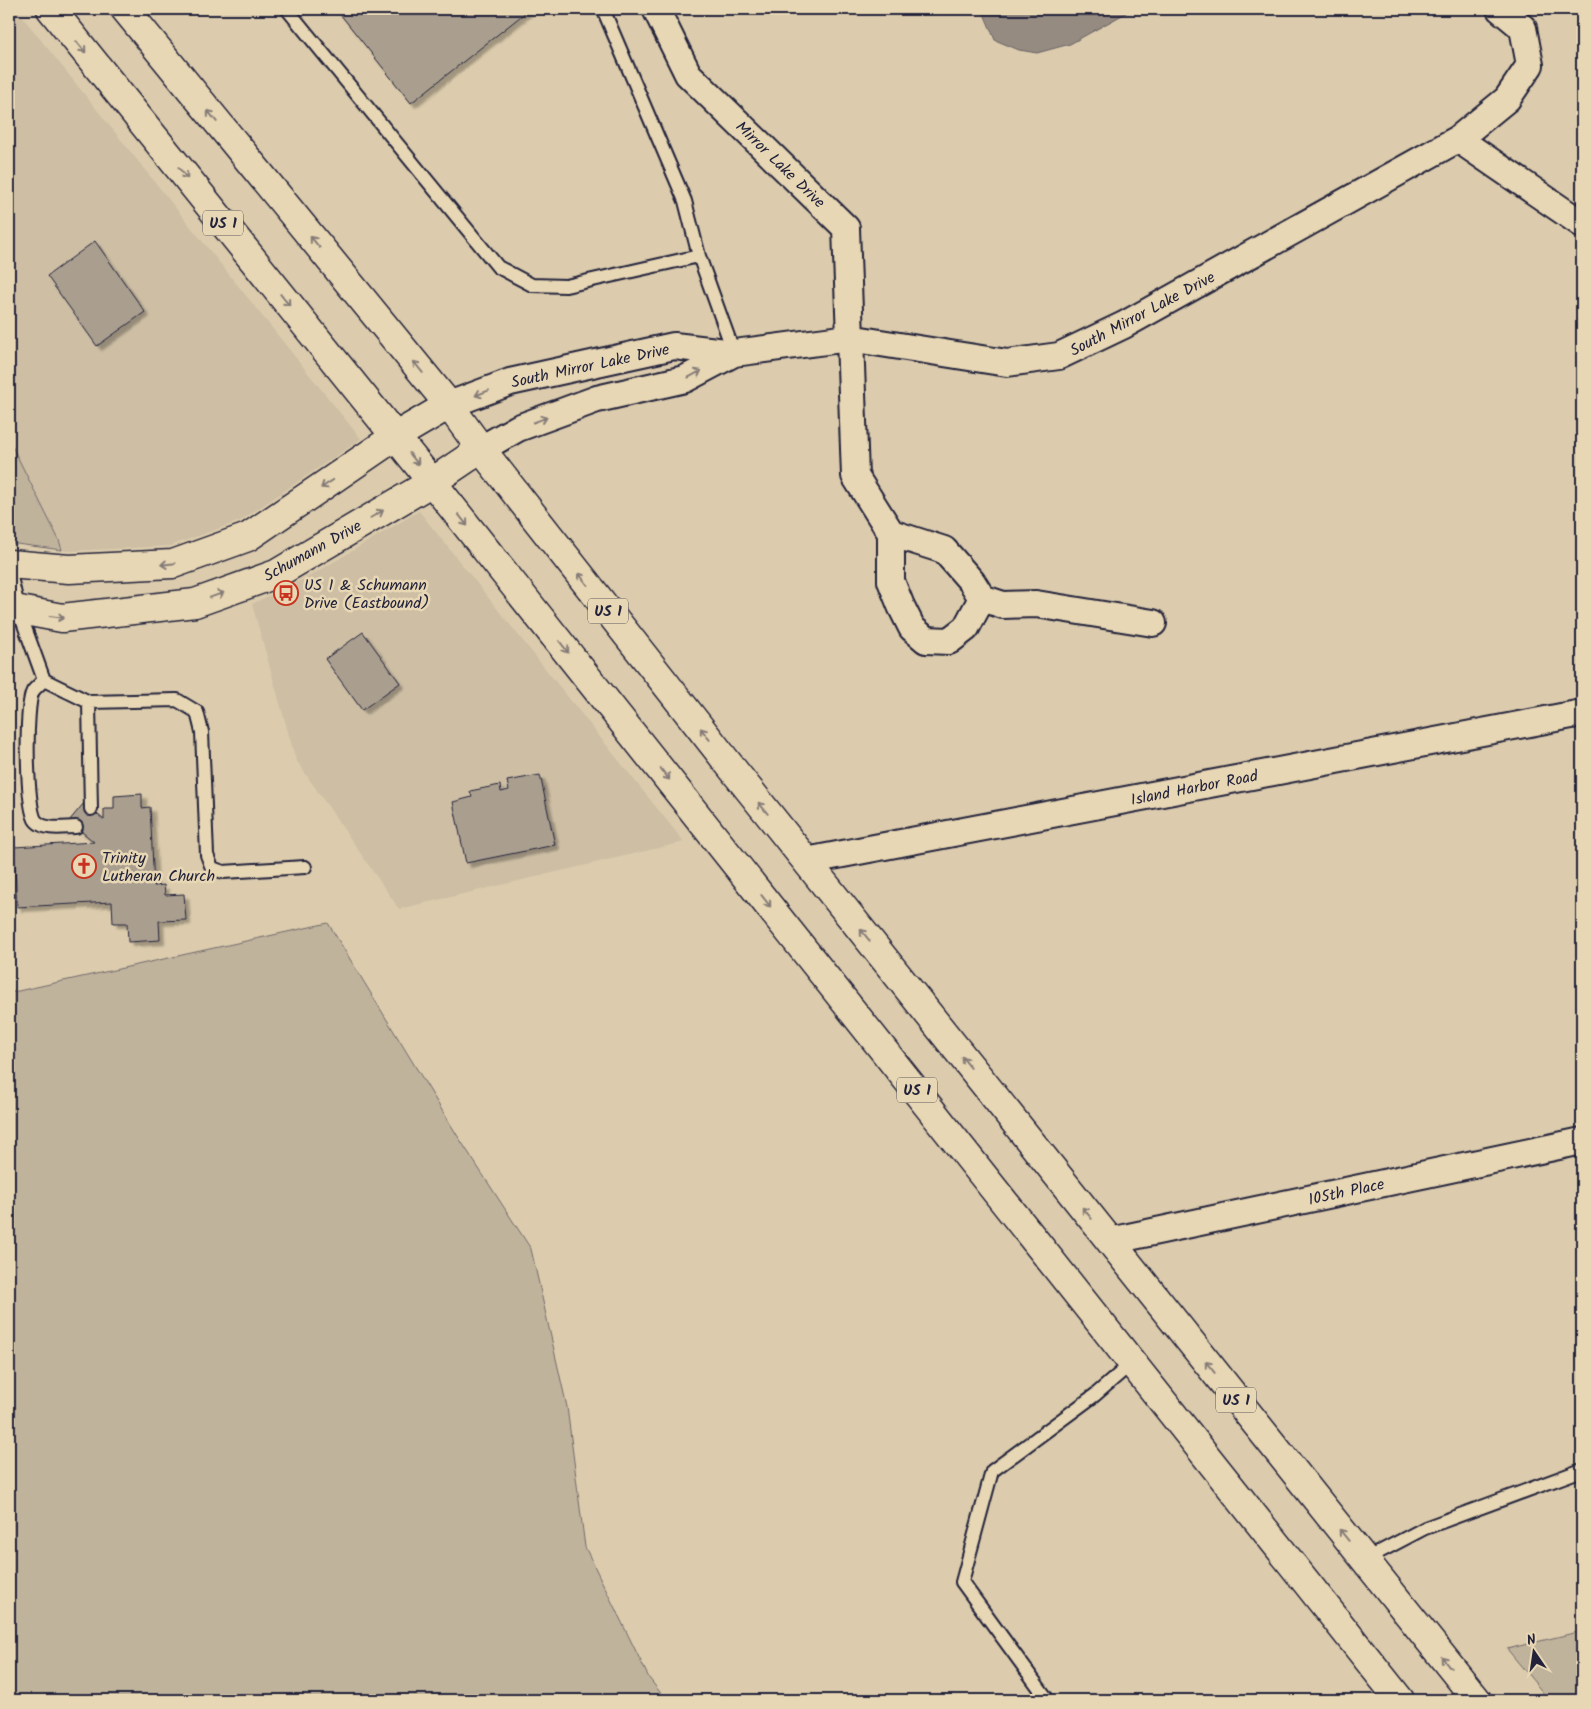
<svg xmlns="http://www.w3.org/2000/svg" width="1591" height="1709" font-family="Kalam,sans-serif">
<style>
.built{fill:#cdbea4}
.green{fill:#c0b39c;stroke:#716a6c}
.water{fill:#958b81;stroke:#676165}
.building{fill:#aa9f8f;stroke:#22223b;filter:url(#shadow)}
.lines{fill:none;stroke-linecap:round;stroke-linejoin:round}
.lane-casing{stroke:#22223b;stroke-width:16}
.street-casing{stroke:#22223b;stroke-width:30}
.secondary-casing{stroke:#22223b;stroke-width:31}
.primary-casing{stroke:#22223b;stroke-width:31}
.lane{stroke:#e8d7b4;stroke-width:12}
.street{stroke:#e8d7b4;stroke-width:26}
.secondary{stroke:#e8d7b4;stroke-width:28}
.primary{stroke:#e8d7b4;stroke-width:28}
.oneway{stroke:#857c78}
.labels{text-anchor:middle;stroke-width:5;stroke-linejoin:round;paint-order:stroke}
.shield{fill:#e8d7b4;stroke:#5d585f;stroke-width:1}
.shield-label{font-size:15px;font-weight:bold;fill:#22223b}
.street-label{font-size:16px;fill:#22223b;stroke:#e8d7b4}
.poi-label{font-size:16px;fill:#22223b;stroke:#e8d7b4;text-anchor:start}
</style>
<defs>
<filter id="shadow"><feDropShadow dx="4.5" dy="4.5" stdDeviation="1" flood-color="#0004"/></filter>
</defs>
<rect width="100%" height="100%" fill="#dcccad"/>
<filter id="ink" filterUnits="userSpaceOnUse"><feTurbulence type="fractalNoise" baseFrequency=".02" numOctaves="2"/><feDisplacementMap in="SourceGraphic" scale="10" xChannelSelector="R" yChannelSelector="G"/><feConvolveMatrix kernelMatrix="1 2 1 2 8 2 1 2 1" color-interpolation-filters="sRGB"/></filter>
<g filter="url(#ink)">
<path class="built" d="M9 9H16L361 439 240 521 170 546 69 551 62 550 59 540 9 440Z
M419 511 684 842 399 909 296 760 252 604 312 575Z"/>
<path class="green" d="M9 440 59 540 62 550 9 543Z
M328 923 457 1135 531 1249 567 1407 585 1547 649 1678 666 1700H9V993Z
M1582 1631V1700H1549L1507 1649Z"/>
<path class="water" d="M982 9H1133L1070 44 1037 53 1019 50 995 40Z"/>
<path class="building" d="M336 9H530L411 103Z
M95 241 145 312 97 346 47 276Z
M363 632 400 683 362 710 325 659Z
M540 775 555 845 466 863 453 802 472 797 470 791 500 785 501 792 509 790 507 781Z
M142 794V808L150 807 154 886 164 885 165 895 184 894 186 920 159 921 160 940 128 942 127 923H113L112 902 17 907 14 847 94 842 69 821 84 803 104 820V809H114V796Z"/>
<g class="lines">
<defs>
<path id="lane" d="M287 9 498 267 532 285 566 286 699 256
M603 9 685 201 699 256 734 353
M9 569 19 611 44 680 89 702 177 700 197 712 202 732 207 855 212 868 223 872 305 867
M44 680C40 684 35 688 33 691 25 706 26 809 36 821 45 831 64 827 76 827
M89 702 91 809
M1364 1560 1425 1528 1582 1470
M1048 1700 962 1582 992 1471 1095 1395 1133 1362"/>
<path id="street" d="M656 9 688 74 846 228 855 476 891 533V581L901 606 912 628 926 640 949 641 966 628 982 598
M1458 139 1582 224
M449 405 510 382 674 346 734 353 849 338 1007 363 1059 356 1124 325 1458 139 1507 99 1530 65 1523 28 1500 9
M481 449 518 428 597 399 685 379 734 353
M891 533 944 550 972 582 982 598 1003 605 1036 604 1153 623
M806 861 1582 713
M1110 1241 1582 1141"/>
<path id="secondary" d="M9 564 69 569 173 564 248 537 396 436 449 405
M9 608 62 618 195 603 276 574 432 482 481 449"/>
<path id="primary" d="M51 9 432 482 1400 1700
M125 9 449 405 481 449 735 772 1477 1700"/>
</defs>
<use href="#lane" class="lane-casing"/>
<use href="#street" class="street-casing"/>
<use href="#secondary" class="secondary-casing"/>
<use href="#primary" class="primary-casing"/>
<use href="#lane" class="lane"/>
<use href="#street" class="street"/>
<use href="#secondary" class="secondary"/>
<use href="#primary" class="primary"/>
</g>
<defs><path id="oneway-shaft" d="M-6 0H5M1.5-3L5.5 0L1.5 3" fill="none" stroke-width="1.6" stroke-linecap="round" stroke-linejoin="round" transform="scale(1.25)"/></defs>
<g class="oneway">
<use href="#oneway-shaft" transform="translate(81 47) rotate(51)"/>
<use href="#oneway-shaft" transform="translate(212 116) rotate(-129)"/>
<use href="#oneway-shaft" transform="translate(183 173) rotate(51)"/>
<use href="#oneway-shaft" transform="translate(315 242) rotate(-129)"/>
<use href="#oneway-shaft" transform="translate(285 300) rotate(51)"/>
<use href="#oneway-shaft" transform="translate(418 367) rotate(-129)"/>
<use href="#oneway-shaft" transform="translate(695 374) rotate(-28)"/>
<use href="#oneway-shaft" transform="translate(482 393) rotate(159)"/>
<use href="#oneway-shaft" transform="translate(540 420) rotate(-20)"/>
<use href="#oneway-shaft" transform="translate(414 459) rotate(51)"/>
<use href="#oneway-shaft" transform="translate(327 484) rotate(146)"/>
<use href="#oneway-shaft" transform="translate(377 514) rotate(-30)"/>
<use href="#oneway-shaft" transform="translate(463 520) rotate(52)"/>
<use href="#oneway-shaft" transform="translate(168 564) rotate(174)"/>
<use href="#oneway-shaft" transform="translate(583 579) rotate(-128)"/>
<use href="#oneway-shaft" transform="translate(217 595) rotate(-20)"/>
<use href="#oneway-shaft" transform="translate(57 617) rotate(7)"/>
<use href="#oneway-shaft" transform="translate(564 647) rotate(52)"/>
<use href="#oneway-shaft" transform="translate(705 734) rotate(-128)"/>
<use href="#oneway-shaft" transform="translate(665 774) rotate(52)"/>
<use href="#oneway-shaft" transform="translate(763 808) rotate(-129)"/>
<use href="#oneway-shaft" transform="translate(766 901) rotate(52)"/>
<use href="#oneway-shaft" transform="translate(865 935) rotate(-129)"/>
<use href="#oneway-shaft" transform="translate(966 1062) rotate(-129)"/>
<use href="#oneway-shaft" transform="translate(1087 1213) rotate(-129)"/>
<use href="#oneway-shaft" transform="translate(1210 1367) rotate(-129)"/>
<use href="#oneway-shaft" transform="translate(1344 1535) rotate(-129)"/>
<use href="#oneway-shaft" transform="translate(1446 1662) rotate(-129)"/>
</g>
</g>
<defs>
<symbol id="bus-ring" viewBox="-11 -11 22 22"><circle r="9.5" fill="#e8d7b4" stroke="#c8321e" stroke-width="1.5"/><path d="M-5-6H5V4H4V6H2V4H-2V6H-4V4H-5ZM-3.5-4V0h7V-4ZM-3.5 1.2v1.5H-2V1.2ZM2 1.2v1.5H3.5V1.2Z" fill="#c8321e"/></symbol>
<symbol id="church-ring" viewBox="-11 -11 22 22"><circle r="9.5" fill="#e8d7b4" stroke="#c8321e" stroke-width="1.5"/><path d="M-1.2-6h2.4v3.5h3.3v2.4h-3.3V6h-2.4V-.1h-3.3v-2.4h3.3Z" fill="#c8321e"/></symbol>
</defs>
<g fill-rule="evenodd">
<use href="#bus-ring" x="272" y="579" width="28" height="28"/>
<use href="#church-ring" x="70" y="852" width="28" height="28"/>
</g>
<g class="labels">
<g class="shield">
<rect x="203" y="210.5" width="40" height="25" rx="4"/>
<rect x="588" y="598.5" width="40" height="25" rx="4"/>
<rect x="897" y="1077.5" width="40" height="25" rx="4"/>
<rect x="1216" y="1387.5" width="40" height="25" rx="4"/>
</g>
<g class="shield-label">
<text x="223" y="228">US 1</text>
<text x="608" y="616">US 1</text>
<text x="917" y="1095">US 1</text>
<text x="1236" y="1405">US 1</text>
</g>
<g class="street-label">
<text transform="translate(781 164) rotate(44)" y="6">Mirror Lake Drive</text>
<text transform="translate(1142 313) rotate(-28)" y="6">South Mirror Lake Drive</text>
<text transform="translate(590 365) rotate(-12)" y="6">South Mirror Lake Drive</text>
<text transform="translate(312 550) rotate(-29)" y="6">Schumann Drive</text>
<text transform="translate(1194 787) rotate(-11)" y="6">Island Harbor Road</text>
<text transform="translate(1346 1191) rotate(-12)" y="6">105th Place</text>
</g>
<g class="poi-label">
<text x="304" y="590">US 1 &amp; Schumann<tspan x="304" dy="18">Drive (Eastbound)</tspan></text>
<text x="102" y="863">Trinity<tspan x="102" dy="18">Lutheran Church</tspan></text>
</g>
</g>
<rect width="1591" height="1709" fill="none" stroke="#e8d7b4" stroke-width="30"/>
<rect x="15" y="15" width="1561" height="1679" fill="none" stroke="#22223b" stroke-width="2" filter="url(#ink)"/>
<g transform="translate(1534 1652) rotate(347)" stroke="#e8d7b4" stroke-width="4" paint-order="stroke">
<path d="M0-4L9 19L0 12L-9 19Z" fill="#22223b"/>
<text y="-8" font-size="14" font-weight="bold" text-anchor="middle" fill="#22223b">N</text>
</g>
</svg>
